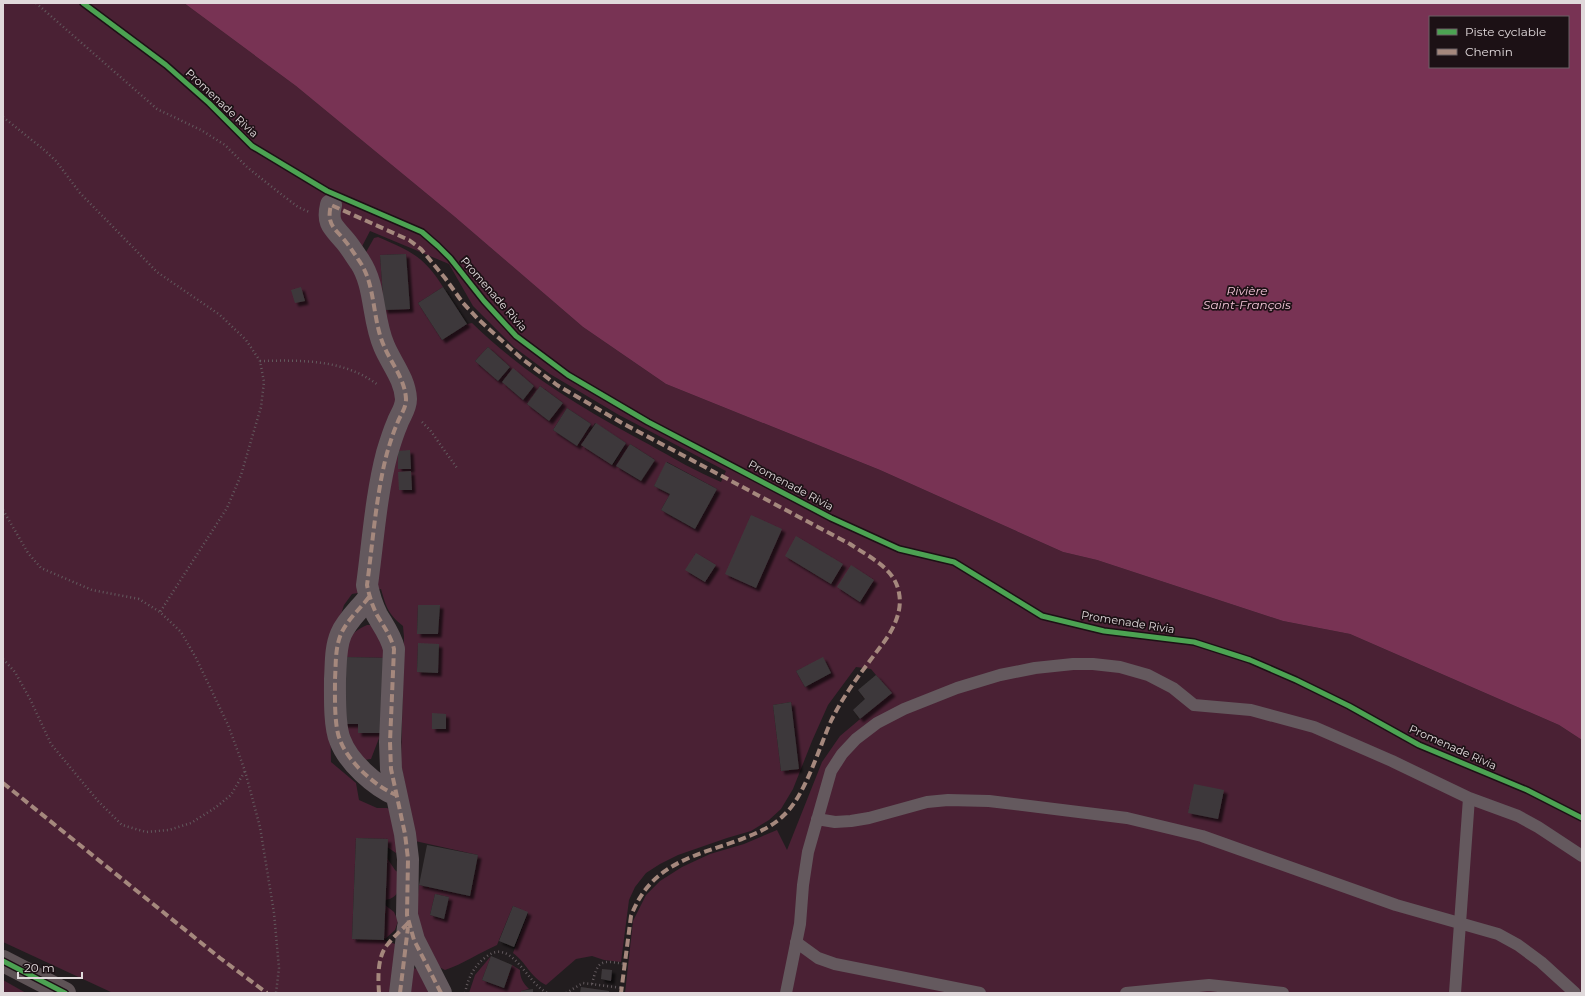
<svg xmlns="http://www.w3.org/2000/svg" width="1585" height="996" font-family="Montserrat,sans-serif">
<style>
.green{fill:#4a2134;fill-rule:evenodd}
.water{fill:#783354;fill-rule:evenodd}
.building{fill:#3e393b;filter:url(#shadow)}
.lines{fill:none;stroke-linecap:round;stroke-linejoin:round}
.path{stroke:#635a5e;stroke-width:2.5;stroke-dasharray:1 3;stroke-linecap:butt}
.lane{stroke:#64595e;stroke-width:12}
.street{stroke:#64595e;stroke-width:22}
.secondary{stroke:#5e5356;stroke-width:22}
.quiet{stroke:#a5887d;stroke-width:4;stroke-dasharray:8 4;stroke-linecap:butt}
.cycleway-casing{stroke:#1c1115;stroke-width:8}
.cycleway{stroke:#4ca352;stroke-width:5}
.labels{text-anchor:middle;stroke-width:3.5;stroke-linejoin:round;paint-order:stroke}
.street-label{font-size:11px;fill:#e0d9db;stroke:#1c1115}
.water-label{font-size:12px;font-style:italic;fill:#f1c4d6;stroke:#1c1115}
</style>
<defs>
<filter id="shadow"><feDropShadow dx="3.5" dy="3.5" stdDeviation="1" flood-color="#0009"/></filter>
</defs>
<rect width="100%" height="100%" fill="#221d1f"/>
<path class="green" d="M3 3H184L296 86 455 217 583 327 666 384 880 470 1063 552 1097 560 1283 621 1350 634 1559 725 1582 740V993H625L633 921 646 895 660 881 682 867 710 854 744 844 777 830 787 850 822 762 840 736 891 693 871 669 856 667 828 705 812 741 793 789 781 809 769 820 751 831 727 838 678 855 660 864 646 873 635 887 629 900 621 962 604 960 592 956 576 959 546 985C529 976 527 963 513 953L528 913 513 906 497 945C479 953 463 964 445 970L437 966 427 950 416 912 419 885 470 896 478 855 415 841 401 763 404 637 403 626C388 614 386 607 381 589L352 594 344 605 329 653 331 762 356 783 359 800 377 808H387L395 812 396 853 387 847 388 839 356 838 352 939 383 940 385 905 394 912 398 921 395 930 384 940 398 945 395 993H113L3 942ZM370 231 449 264 473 306 514 347 550 374 619 415 726 471 721 482C697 472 673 458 650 445 586 411 524 374 472 323L467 324 442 340 418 303 443 287C424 256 410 251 378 237L374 238 365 254 355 260ZM406 254 410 308 384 310 380 255ZM488 347 510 367 498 381 475 361ZM513 369 534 386 523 400 502 382ZM540 386 563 403 549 421 527 404ZM567 408 591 424 577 446 553 430ZM595 423 626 443 613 465 582 445ZM630 444 655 460 641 481 616 466ZM667 462 717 489 695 529 661 510 670 494 654 486ZM418 605 440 606 438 634 417 633ZM418 644H439L438 673 417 672ZM823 658 831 673 805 687 796 671ZM791 702 799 769 781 771 773 705ZM435 894 449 897 444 919 430 915Z
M367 625H375L391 658 343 657C348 640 349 633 367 625Z
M342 724H358V733H381L371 759 364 760 357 754Z
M387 858 395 870 401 875C398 888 400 898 385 900Z
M491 956 482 980 504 988 512 965 520 970C520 978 523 983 529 989L521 991V993H469L475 975Z
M413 968 418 969 427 984 428 993H407Z
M3 980 26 993H3Z"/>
<path class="water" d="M184 3H1582V740L1559 725 1350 634 1283 621 1097 560 1063 552 880 470 666 384 583 327 455 217 296 86ZM1430 17H1568V67H1430Z"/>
<path class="building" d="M406 254 410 309 384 310 380 255Z
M301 287 305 301 295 303 291 290Z
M443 287 467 324 442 340 418 303Z
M488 347 510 367 498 381 475 361Z
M513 368 534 386 523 400 502 382Z
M540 386 563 403 549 421 527 404Z
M567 408 591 424 577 446 553 430Z
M596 423 626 443 612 465 581 445Z
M630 444 655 460 641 481 616 466Z
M410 450 411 469H398V451Z
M666 462 717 489 695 529 661 510 670 494 654 486Z
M411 471 412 490H399L398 472Z
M751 515 782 529 756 588 725 574Z
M796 536 843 564 831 584 785 556Z
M696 553 716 565 705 582 685 570Z
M851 565 874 580 860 602 837 587Z
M418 605H440L438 634H417Z
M418 643 439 644 438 673 417 672Z
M343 657 391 658 381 733H358V724H342Z
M823 657 831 673 805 687 796 671Z
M876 675 892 693 860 719 853 710 865 699 858 690Z
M791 702 799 769 781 771 773 705Z
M432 713 446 714V729H432Z
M1194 784 1224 790 1218 819 1188 813Z
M356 838 388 839 384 940 352 939Z
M427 845 478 855 470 896 419 885Z
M435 894 449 897 444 919 430 915Z
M513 906 528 912 514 947 499 941Z
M491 956 512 965 504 988 482 980Z
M602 969 612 970 611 981 601 979Z
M581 987 609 991V993H580Z
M533 989V993H521V991Z"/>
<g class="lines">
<path class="path" d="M36 3 157 109 201 130 225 145 247 167 277 191 298 207 309 212
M3 117 43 149 56 161 80 193 157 272 220 315 246 340 260 361 264 382 261 407 241 475 227 508 160 612
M260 361C301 360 344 359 378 385
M422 422 430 430 457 468
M3 510 28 553 41 568 92 590 139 599 160 612 181 632 196 658 228 725 245 771 260 827 274 913 279 968 276 993
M3 659 15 672 30 699 51 744 98 801 122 825 146 832 169 830 191 823 215 808 231 795 245 771
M592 984C598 960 600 960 625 964
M465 993C468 978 474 966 486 957 512 936 527 985 548 993
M566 993 583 983 622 988"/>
<path class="lane" d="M817 819 835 822 851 821 869 818 927 802 948 800 989 801 1127 818 1202 836 1396 905 1498 934 1518 945 1541 962 1575 993
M796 942 818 958 835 964 980 993
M786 993 800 924 803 885 808 852 831 771 842 754 856 739 877 723 904 709 957 688 1000 675 1035 668 1073 664H1093L1120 667 1148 675 1173 688 1194 705 1251 710 1314 727 1392 761 1469 798 1518 816 1538 827 1582 856
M1126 993 1209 985 1283 993
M1455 993 1469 798"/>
<path class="street" d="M331 205C326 225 335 228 346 242 351 248 355 255 360 262 376 286 372 319 384 346 391 363 405 379 406 399 406 409 400 415 397 424 393 433 390 443 387 453 376 495 373 541 367 585 369 595 372 605 377 615 384 627 391 636 394 649L390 742 391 769 405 834 408 859 407 915 414 940 441 993
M369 597C360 609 347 620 341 634 335 648 336 664 335 679 335 695 334 726 340 740 348 762 375 786 396 795
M400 993 408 927"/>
<path class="secondary" d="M3 961 65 993"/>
<path class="quiet" d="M369 597C360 609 347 620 341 634 335 648 336 664 335 679 335 695 334 726 340 740 348 762 375 786 396 795
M3 783 220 958 267 993
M379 993C378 978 377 956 388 944 394 936 402 930 408 923
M400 993 408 927
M441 993 414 940 407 915 408 859 405 834 391 769 390 742 394 649C391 636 384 627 377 615 372 605 369 595 367 585 373 541 376 495 387 453 390 443 393 433 397 424 400 415 406 409 406 399 405 379 391 363 384 346 372 319 376 286 360 262 355 255 351 248 346 242 335 228 326 225 331 205L409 240 421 249 445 278 463 303 478 319 521 358 557 385 622 423 850 544C869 557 895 568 899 593 903 612 892 632 881 646 863 670 844 694 831 721 819 748 805 796 784 815 772 827 757 833 742 839 695 856 651 863 631 916L621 993"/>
<defs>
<path id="cycleway" d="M83 3 166 65 209 103 252 146 327 191 422 232 438 246 450 258 484 301 516 336 568 375 648 422 831 518 899 549 954 562 1042 616 1104 631 1194 642 1250 660 1296 680 1349 706 1419 745 1527 790 1582 818
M3 961 65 993"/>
</defs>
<use href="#cycleway" class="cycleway-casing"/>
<use href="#cycleway" class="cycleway"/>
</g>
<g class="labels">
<g class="street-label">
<text transform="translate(222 103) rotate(43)" y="4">Promenade Rivia</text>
<text transform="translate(494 294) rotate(49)" y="4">Promenade Rivia</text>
<text transform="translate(791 485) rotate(28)" y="4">Promenade Rivia</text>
<text transform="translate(1128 622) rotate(9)" y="4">Promenade Rivia</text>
<text transform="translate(1453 747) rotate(24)" y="4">Promenade Rivia</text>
</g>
<g class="water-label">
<text x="1247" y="295">Rivière<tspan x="1247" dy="14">Saint-François</tspan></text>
</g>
</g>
<rect width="1585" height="996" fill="none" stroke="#e0d9db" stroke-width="8"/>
<rect x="1429" y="16" width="140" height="52" fill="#1c1115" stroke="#6a6164"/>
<rect x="1437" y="29" width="20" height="6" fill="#4ca352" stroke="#6a6164"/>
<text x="1465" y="36" font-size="12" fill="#e0d9db">Piste cyclable</text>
<rect x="1437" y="49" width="20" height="6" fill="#a5887d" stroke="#6a6164"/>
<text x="1465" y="56" font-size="12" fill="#e0d9db">Chemin</text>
<path d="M18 972v6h64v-6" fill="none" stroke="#e0d9db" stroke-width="2"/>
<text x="24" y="972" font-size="12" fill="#e0d9db" stroke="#1c1115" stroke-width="3" paint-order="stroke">20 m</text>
</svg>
